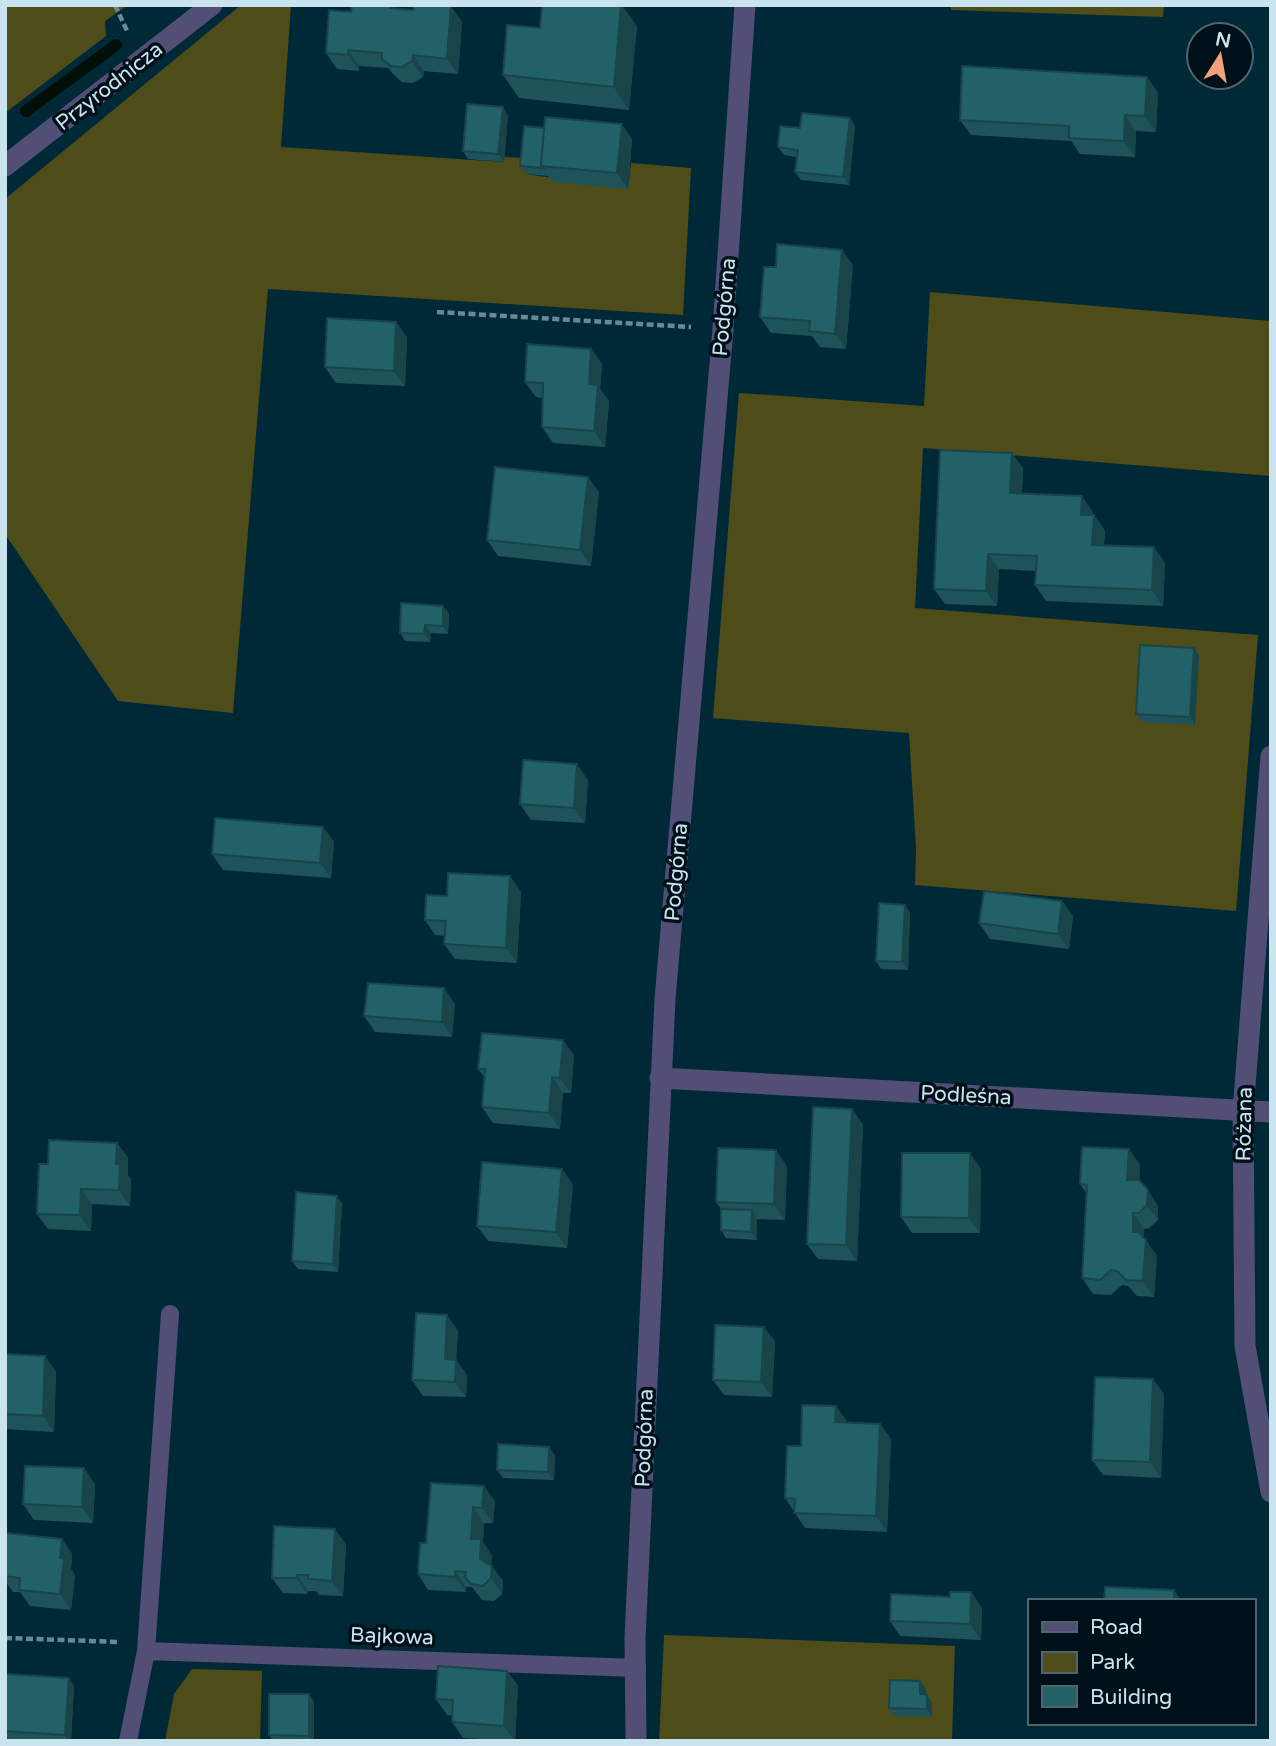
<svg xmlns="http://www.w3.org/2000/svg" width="1276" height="1746" font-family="'Varela Round',sans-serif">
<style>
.green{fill:#4e4d19}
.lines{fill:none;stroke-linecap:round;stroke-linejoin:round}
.stream{stroke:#000f08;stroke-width:12}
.path{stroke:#688996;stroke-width:4.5;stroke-dasharray:7 3.5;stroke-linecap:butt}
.service{stroke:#524e76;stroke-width:18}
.minor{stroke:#524e76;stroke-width:21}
.wall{fill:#1e535a}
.shaded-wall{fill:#18444a}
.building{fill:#236169;stroke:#18444a;stroke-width:2}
.labels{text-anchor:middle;stroke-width:7;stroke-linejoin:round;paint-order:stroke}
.street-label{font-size:21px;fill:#c9e3ef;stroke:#001018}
</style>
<rect width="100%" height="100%" fill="#002937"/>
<path class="green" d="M5 5H128L105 21 106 36 5 113Z
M241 5H291L281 147 503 162 504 157 527 158 526 174 628 189 631 163 691 168 683 315 268 289 233 713 118 701 5 534V199Z
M951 5H1164L1163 17 951 10Z
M930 292 1271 321V476L923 448 915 608 1258 635 1236 911 915 885 916 848 909 733 713 718 739 393 924 406Z
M664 1635 955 1646 952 1741H659Z
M192 1669 262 1671 260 1741H165L174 1694Z"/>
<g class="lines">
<path class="stream" d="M26 111 116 45"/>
<path class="path" d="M115 5 128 33
M437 312 691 327
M5 1638 120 1642"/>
<path class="service" d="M170 1314 146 1651 637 1668
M128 1741 146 1651"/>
<path class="minor" d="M5 166 212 5
M1271 756 1243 1111 1245 1346 1271 1492
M660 1078 1271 1112
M636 1741 635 1638 665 999 723 329 745 5"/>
</g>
<path class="wall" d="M395 8 462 22 458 74 424 71 423 77 413 83 402 82 393 74 388 68 359 66V71L337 69 326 53 351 12Z
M637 26 629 110 519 98 503 75 540 28Z
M1147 77 1158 93 1156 132 1136 131 1135 157 1080 154 1071 141 971 135 960 120Z
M508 115 504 162 468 159 463 151Z
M855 126 849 185 801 180 795 172 797 157 784 155 778 147Z
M632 139 628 189 552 182 548 176 526 174 520 166Z
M853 265 846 349 820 347 812 336 771 333 760 317Z
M396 322 407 337 405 386 336 383 325 367Z
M591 349 602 364 600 389 609 401 605 447 553 443 542 427 543 398 536 397 525 382Z
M1023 468 1022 494 1093 512 1092 515H1094L1105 531 1104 545 1154 547 1165 563 1163 606 1046 601 1035 585 1036 571 999 569 997 606 945 604 934 589Z
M599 492 591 566 498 556 487 540Z
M443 606 449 614 448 634 431 633 430 642 405 641 400 633Z
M1199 656 1195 725 1142 722 1136 714Z
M588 780 585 823 531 820 520 804Z
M323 827 334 842 331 878 223 870 212 854Z
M510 876 521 892 517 963 455 959 444 944 445 936 435 935 425 920 447 896Z
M1062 901 1073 916 1069 949 990 939 979 923Z
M905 905 910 913 908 970 881 969 876 961Z
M455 1004 452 1037 375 1032 364 1016Z
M574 1055 571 1093H563L560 1129 493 1123 482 1107 485 1078 478 1069Z
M852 1109 863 1125 857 1261 818 1259 807 1244Z
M117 1143 128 1158V1175L131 1179 130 1206 92 1204 91 1231 48 1229 37 1214 48 1164Z
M1129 1149 1140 1165 1139 1180 1158 1206V1220L1149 1228 1144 1229V1239L1157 1256 1154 1297 1137 1296 1128 1286 1122 1285 1111 1295 1093 1294 1082 1278 1087 1194 1080 1184Z
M787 1166 785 1220 757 1219V1240L726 1238 721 1230V1209L716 1202Z
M562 1169 573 1185 567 1248 488 1241 477 1226Z
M981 1169 980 1233H912L901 1217Z
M337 1196 342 1204 338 1272 298 1269 292 1261Z
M447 1315 458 1331 456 1360 467 1375 466 1397 423 1396 412 1380Z
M764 1327 775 1342 772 1397 724 1395 713 1380Z
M5 1354 45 1356 56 1372 54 1432 5 1429Z
M1153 1379 1164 1394 1161 1478 1103 1475 1092 1460Z
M847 1421V1422L880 1424 891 1439 887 1532 805 1528 785 1498 801 1446Z
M555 1455 554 1480 503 1478 497 1470Z
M95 1484 93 1523 34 1520 23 1504Z
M484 1486 495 1502 493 1523H484L483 1542 492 1555 491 1565 503 1581 502 1594 494 1601 482 1600 472 1587H466V1592L428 1590 418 1574 426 1543Z
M335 1529 346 1545 343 1596 319 1595 316 1591H308L307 1594 283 1593 272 1578Z
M62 1539 72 1554 71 1569 75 1575 71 1610 30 1606 20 1592H13L5 1581V1576Z
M971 1592 982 1608 981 1640 900 1636 890 1621 950 1597Z
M507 1671 518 1686 515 1741 463 1738 452 1722V1715H447L436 1699Z
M5 1674 74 1686 71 1741H37L6 1739Z
M920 1681 926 1689V1695L932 1703V1717L895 1716 889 1708Z
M309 1694 314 1702V1741H273L269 1735Z"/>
<path class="shaded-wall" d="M621 5H622L637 26 629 110 614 87Z
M451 6 462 22 458 74 447 59Z
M348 50 359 66V71L348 55Z
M413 55 424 71 423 77 412 61Z
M1147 77 1158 93 1156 132 1145 116Z
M503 107 508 115 504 162 498 154Z
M1125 115 1136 131 1135 157 1124 141Z
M850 118 855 126 849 185 843 177Z
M622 124 632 139 628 189 617 173Z
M842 250 853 265 846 349 835 334Z
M396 322 407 337 405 386 394 371Z
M591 349 602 364 600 389 609 401 605 447 594 431 589 384Z
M1012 453 1023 468 1021 509 1010 493Z
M588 477 599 492 591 566 580 550Z
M1082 496 1093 512 1092 531 1081 515Z
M1094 515 1105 531 1103 561 1092 545Z
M1154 547 1165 563 1163 606 1152 590Z
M988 554 999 569 997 606 986 591Z
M443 606 449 614 448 634 443 626Z
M425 625 431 633 430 642 424 634Z
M1194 648 1199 656 1195 725 1190 717Z
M577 764 588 780 585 823 574 808Z
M323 827 334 842 331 878 320 863Z
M510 876 521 892 517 963 506 948Z
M1062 901 1073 916 1069 949 1058 934Z
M905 905 910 913 908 970 902 962Z
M444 988 455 1004 452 1037 442 1022Z
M563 1040 574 1055 571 1093 560 1078Z
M552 1077 563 1093 560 1129 549 1113Z
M852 1109 863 1125 857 1261 846 1245Z
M117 1143 128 1158V1175L131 1179 130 1206 119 1190 116 1164Z
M1129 1149 1140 1165 1138 1196 1127 1180Z
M776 1150 787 1166 785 1220 774 1204Z
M970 1153 981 1169 980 1233 969 1218Z
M562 1169 573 1185 567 1248 556 1232Z
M81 1189 92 1204 91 1231 80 1215Z
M1148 1190 1158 1206V1220L1147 1205Z
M337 1196 342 1204 338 1272 333 1264Z
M752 1210 757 1218V1240L751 1232Z
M1133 1213 1144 1229V1247L1133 1232Z
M1146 1240 1157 1256 1154 1297 1143 1281Z
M447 1315 458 1331 456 1360 467 1375 466 1397 455 1382 445 1359Z
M764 1327 775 1342 772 1397 761 1382Z
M45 1356 56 1372 54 1432 43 1416Z
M1153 1379 1164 1394 1161 1478 1150 1462Z
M836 1406 847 1421 846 1437 835 1422Z
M880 1424 891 1439 887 1532 876 1516Z
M549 1447 555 1455 554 1480 548 1472Z
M84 1468 95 1484 93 1523 82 1507Z
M484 1486 495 1502 493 1523 482 1508Z
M473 1507 484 1523 483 1542 492 1555 491 1574 480 1559 471 1539Z
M335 1529 346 1545 343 1596 332 1581Z
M62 1539 72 1554 71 1569 75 1575 71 1610 60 1594V1558Z
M492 1566 503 1581 502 1594 491 1578Z
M455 1571 466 1587V1592L455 1577Z
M297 1575 308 1591 307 1594 296 1578Z
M1174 1590 1182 1601H1174Z
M971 1592 982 1608 981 1640 970 1624Z
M507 1671 518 1686 515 1741 504 1726Z
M69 1678 74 1686 71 1741H69L65 1735Z
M920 1681 926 1689V1702L920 1694Z
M309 1694 314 1702V1741H312L309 1736Z
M927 1695 932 1703V1717L927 1709Z"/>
<path class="building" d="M352 5H390V8L413 10V5L451 6 447 59 413 55 412 61 402 67 391 66 382 59V53L348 50V55L326 53 329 10 351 12Z
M542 5H621L614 87 503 75 507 25 540 28Z
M962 66 1147 77 1145 116 1125 115 1124 141 1069 138V126L960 120Z
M467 104 503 107 498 154 463 151Z
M802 113 850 118 843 177 795 172 798 150 778 147 780 126 800 128Z
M545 117 622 124 617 173 541 166Z
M524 126 544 128 541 166 543 168 520 166Z
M777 244 842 250 835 334 809 331 810 321 760 317 764 267H776Z
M327 318 396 322 394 371 325 367Z
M527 344 591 349 589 384 598 385 594 431 542 427 543 383 525 382Z
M940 450 1012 453 1010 493 1082 496 1081 515H1094L1092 545 1154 547 1152 590 1035 585 1037 556 988 554 986 591 934 589Z
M495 467 588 477 580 550 487 540Z
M401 603 443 606V626L425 625 424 634 400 633Z
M1140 645 1194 648 1190 717 1136 714Z
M523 760 577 764 574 808 520 804Z
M215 818 323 827 320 863 212 854Z
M448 873 510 876 506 948 444 944 446 921 425 920 426 895 447 896Z
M984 891 1062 901 1058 934 979 923Z
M879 903 905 905 902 962 876 961Z
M368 983 444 988 442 1022 364 1016Z
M482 1033 563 1040 560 1078 552 1077 549 1113 482 1107 485 1069H478Z
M813 1107 852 1109 846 1245 807 1244Z
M49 1140 117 1143 116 1164H120L119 1190 81 1189 80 1215 37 1214 39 1164H48Z
M1082 1147 1129 1149 1127 1180H1139L1148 1190 1147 1205 1139 1213H1133V1232H1138L1146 1240 1143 1281 1126 1280 1117 1271 1111 1270 1100 1280 1082 1278 1087 1185 1080 1184Z
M718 1148 776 1150 774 1204 716 1202Z
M902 1153H970L969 1218 901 1217Z
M482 1162 562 1169 556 1232 477 1226Z
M296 1192 337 1196 333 1264 292 1261Z
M721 1209 752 1210 751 1232 721 1230Z
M416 1313 447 1315 445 1359 456 1360 455 1382 412 1380Z
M715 1325 764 1327 761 1382 713 1380Z
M5 1354 45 1356 43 1416 5 1414Z
M1095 1377 1153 1379 1150 1462 1092 1460Z
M802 1405 836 1406 835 1422 880 1424 876 1516 794 1513 795 1499 785 1498 787 1446H801Z
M498 1444 549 1447 548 1472 497 1470Z
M25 1466 84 1468 82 1507 23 1504Z
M431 1483 484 1486 482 1508 473 1507 471 1539H481L480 1559 492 1566 491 1578 483 1586 471 1584 465 1577 466 1572 455 1571V1577L418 1574 420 1543H426Z
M274 1526 335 1529 332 1581 308 1579V1575H297L296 1578H272Z
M6 1533 62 1539 60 1558 64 1559 60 1594 19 1590 20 1578 5 1576Z
M1105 1587 1174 1590V1601H1104Z
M950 1592H971L970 1624 890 1621 891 1594 950 1597Z
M438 1666 507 1671 504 1726 452 1722 453 1700 436 1699Z
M5 1674 69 1678 65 1735 5 1731Z
M890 1680 920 1681V1694L927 1695V1709L889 1708Z
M269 1694H309V1736L269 1735Z"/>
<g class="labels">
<g class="street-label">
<text transform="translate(109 86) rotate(-38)" y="7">Przyrodnicza</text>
<text transform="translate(724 307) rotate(-85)" y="7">Podgórna</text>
<text transform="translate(676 872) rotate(-85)" y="7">Podgórna</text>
<text transform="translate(966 1095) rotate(3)" y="7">Podleśna</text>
<text transform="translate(1244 1124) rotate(-89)" y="7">Różana</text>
<text transform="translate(644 1438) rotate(-88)" y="7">Podgórna</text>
<text transform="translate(392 1636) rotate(2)" y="7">Bajkowa</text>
</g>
</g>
<rect width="1276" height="1746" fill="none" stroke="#c9e3ef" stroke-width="14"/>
<rect x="1028" y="1599" width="228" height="126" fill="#001018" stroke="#50646e" stroke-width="2"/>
<rect x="1042" y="1622" width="35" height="10" fill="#524e76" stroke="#50646e" stroke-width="2"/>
<text x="1090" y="1634" font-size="21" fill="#c9e3ef">Road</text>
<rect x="1042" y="1652" width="35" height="21" fill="#4e4d19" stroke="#50646e" stroke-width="2"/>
<text x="1090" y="1669" font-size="21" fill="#c9e3ef">Park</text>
<rect x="1042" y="1686" width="35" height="21" fill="#236169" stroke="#50646e" stroke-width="2"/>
<text x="1090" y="1704" font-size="21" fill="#c9e3ef">Building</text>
<g transform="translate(1220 56) rotate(11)"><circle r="33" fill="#001018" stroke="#50646e" stroke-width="2"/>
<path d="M0-5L12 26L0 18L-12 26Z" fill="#f0a27a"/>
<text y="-10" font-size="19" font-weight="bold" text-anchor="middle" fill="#c9e3ef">N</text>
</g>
</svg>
